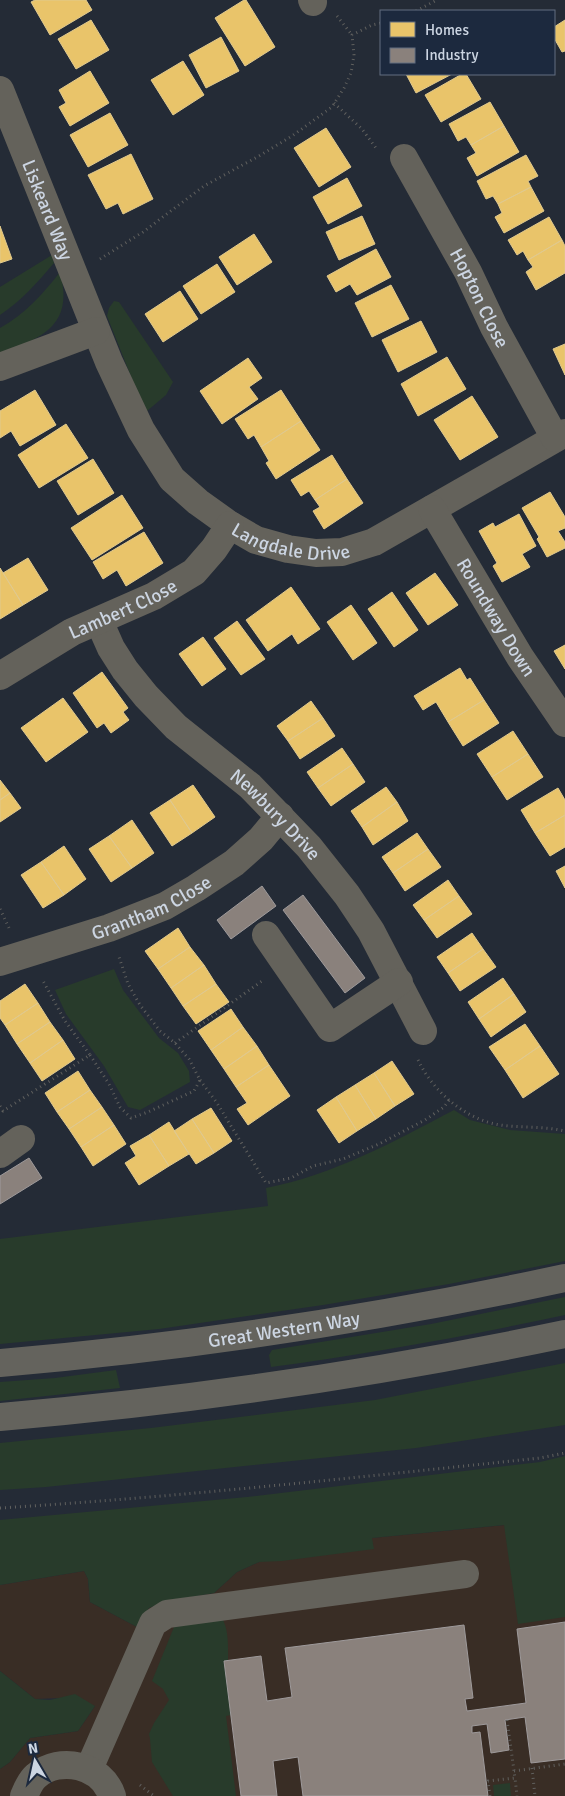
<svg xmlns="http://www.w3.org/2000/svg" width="565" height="1796" font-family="Signika,sans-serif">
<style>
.industrial{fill:#392d25}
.green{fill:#283b2b}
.homes{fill:#e9c46a;stroke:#e0c98e}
.industry{fill:#8a817c;stroke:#9e9a9b}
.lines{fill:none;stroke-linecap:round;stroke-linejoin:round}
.path{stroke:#60605e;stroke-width:3;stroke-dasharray:1 4;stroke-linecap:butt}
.minor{stroke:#64625b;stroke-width:28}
.major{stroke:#64635d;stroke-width:28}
.labels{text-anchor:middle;stroke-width:5;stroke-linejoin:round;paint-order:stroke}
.street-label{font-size:19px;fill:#ccd5e2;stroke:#1c293e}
</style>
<rect width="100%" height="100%" fill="#242b36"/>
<path class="industrial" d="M565 1519V1796H0V1769L10 1762 30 1738 78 1731 95 1706 62 1698 35 1699 0 1671V1585L84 1571 88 1579 90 1602 137 1627 149 1608 164 1602 214 1593 237 1572 270 1557 310 1544Z"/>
<path class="green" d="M52 255 54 263C38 282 21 301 0 315V287Z
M60 272C74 325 44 337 0 354V328C25 314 43 294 60 272Z
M114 301 119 302 173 382 166 395 147 411 136 389 107 316 109 308Z
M114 969 123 990 159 1038 178 1053 189 1071 190 1082 140 1110 128 1107 104 1066 66 1014 55 990Z
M454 1110 470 1120 510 1130 565 1134V1261L449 1284 323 1305 159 1329 0 1344V1239L268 1206 266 1188C333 1175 395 1141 454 1110Z
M565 1297V1315C467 1336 369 1354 271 1367L269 1355 272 1350 431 1324Z
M565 1363V1425L416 1448 46 1487 0 1490V1443L151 1428 375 1400Z
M116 1370 120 1388 0 1401V1382L55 1378Z
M565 1456V1617L518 1624 504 1525 372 1538 374 1549 282 1561 259 1562 237 1572 214 1593 164 1602 149 1608 137 1627 90 1602 88 1579 84 1571 0 1585V1520L247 1497 540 1462Z
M222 1618C229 1630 228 1647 228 1661H224L231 1715 226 1716 236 1796H173L152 1762 150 1739 149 1734 154 1723 169 1700 163 1689 152 1681 174 1627Z
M0 1671 35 1699 50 1700 75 1694 95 1706 78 1731 30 1738 10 1762 0 1769Z
M510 1783 511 1796H494L493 1785Z"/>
<path class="homes" d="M35 0H86L92 10 50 35 31 2Z
M244 0H246L275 47 245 66 215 18Z
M91 20 109 50 76 69 58 39Z
M565 20V51L562 52 554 38V27Z
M221 37 239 71 206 88 189 55Z
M183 61 204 95 173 115 151 80Z
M90 71 109 103 70 126 59 107 66 103 59 90Z
M406 74H452L416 93Z
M462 74H466L481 99 441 122 425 95Z
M490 102 504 126 471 145 466 137 458 141 449 124Z
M110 113 128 145 88 167 70 135Z
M504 126 519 152 477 176 467 158 476 153 471 145Z
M326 128 351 167 319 187 294 148Z
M131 154 153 199 123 214 118 203 106 209 88 175Z
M526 155 538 176 528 181 531 187 498 204 493 196 486 199 477 181Z
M347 178 362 206 328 224 313 197Z
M531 187 544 211 504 233 495 217 502 213 498 204Z
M362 216 375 244 339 260 326 232Z
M549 217 562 240 528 260 523 251 517 255 508 240Z
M0 226 12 259 0 263Z
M254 234 272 262 237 285 219 257Z
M562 240 565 246V273L536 290 526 272 533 267 528 260Z
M376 249 391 277 357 295 350 284 336 292 327 276Z
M217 264 235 292 201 314 183 286Z
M391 285 409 319 372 337 355 303Z
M180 291 198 319 163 342 145 314Z
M421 321 437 352 398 372 382 340Z
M565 344V375L553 349Z
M447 357 466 389 418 416 401 384Z
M248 358 262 378 249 387 258 399 222 424 200 391Z
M35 390 56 425 20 446 11 431 0 438V411Z
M281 390 301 421 261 447 254 435 248 439 235 419Z
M472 396 498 437 460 460 434 420Z
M301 421 320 450 276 479 266 463 269 461 261 447Z
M66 424 88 458 39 488 18 455Z
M332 455 347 479 315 500 309 491 301 496 291 480Z
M93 459 114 493 78 515 57 481Z
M347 479 363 503 324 529 313 511 320 507 315 500Z
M550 492 565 517V528L558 531 565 542V548L547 557 537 539 539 537 522 508Z
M122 495 143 528 92 560 71 528Z
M519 514 536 546 522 554 530 567 502 582 493 566 497 563 479 531 493 523 495 527Z
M144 532 163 563 126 586 117 570 103 579 93 562Z
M28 558 48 590 23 605 3 573Z
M0 568 23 605 0 619Z
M435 573 458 605 428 625 406 593Z
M291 587 320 629 298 644 292 634 268 651 246 620Z
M392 592 418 630 394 647 368 609Z
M351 605 377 643 353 660 327 622Z
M237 621 265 659 241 675 214 638Z
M203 637 226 669 202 686 179 654Z
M565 645V669L554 651Z
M460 668 467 680 470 678 484 700 448 722 436 702 423 710 414 696Z
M102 672 128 708 123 712 129 720 111 733 104 723 97 728 73 693Z
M63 698 88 732 46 762 21 728Z
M484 700 499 723 463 746 448 722Z
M311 701 323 718 288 741 277 726Z
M323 718 335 736 300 759 288 741Z
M513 731 528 754 492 777 477 754Z
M342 748 353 764 318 788 307 772Z
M528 754 543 777 507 800 492 777Z
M353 764 365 782 331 806 318 788Z
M0 780 10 793 0 800Z
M193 785 215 817 192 833 170 800Z
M386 787 397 802 362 827 351 811Z
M558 788 565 800V815L535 833 521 810Z
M10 793 21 808 0 822V800Z
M170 800 192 833 172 846 150 813Z
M397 802 408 821 373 845 362 827Z
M565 815V847L550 856 535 833Z
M132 820 154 853 132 868 109 836Z
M417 833 428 849 393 873 382 857Z
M109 836 132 868 111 882 89 849Z
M64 846 86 879 64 895 41 862Z
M428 849 441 867 405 891 393 873Z
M41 862 64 895 43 908 21 875Z
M565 866V888L556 871Z
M448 880 459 896 424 920 413 905Z
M459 896 472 914 437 938 424 920Z
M178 928 190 947 158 969 145 951Z
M472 933 483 949 448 973 437 957Z
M190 947 204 965 171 988 158 969Z
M483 949 496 967 460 991 448 973Z
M204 965 216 984 183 1006 171 988Z
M503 978 514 994 479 1019 468 1002Z
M25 984 38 1003 5 1025 0 1018V1001Z
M216 984 229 1002 196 1024 183 1006Z
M514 994 526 1012 491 1037 479 1019Z
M38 1003 50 1022 17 1044 5 1025Z
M231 1009 243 1027 211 1050 198 1031Z
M50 1022 63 1040 30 1063 17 1044Z
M525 1024 540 1046 505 1070 489 1047Z
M243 1027 257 1046 224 1069 211 1050Z
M63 1040 75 1059 42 1081 30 1063Z
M257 1046 269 1065 236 1087 224 1069Z
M540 1046 559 1074 523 1098 505 1070Z
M392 1061 414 1094 395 1106 374 1073Z
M269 1065 290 1096 248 1125 237 1109 247 1103 236 1087Z
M78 1071 90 1090 57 1112 45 1093Z
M374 1073 395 1106 376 1119 355 1085Z
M355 1085 376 1119 357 1131 336 1097Z
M90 1090 102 1107 69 1129 57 1112Z
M336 1097 357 1131 339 1143 317 1110Z
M102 1107 114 1125 81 1147 69 1129Z
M211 1108 232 1141 214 1153 192 1119Z
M192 1119 214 1153 196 1164 174 1131Z
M169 1122 189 1154 169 1166 149 1135Z
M114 1125 126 1144 93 1166 81 1147Z
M149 1135 169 1166 139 1185 125 1163 136 1156 130 1146Z"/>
<path class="industry" d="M262 886 276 906 231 939 217 920Z
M303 895 365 978 345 993 283 910Z
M29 1158 42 1178 0 1204V1176Z
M565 1622V1759L531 1763 525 1717 505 1720 509 1750 491 1753 487 1724 472 1726V1733L480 1732 488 1796H303L298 1757 273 1761 277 1796H241L224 1661 261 1656 267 1701 292 1697 285 1648 464 1625 473 1698 465 1699 467 1711 526 1703 517 1629Z"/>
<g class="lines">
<path class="path" d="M416 11 437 0
M337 16 352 35
M334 103 362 129 376 148
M100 259 143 232 204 186 259 156 292 136 332 107 344 88 351 73 354 55 352 35 372 25 381 23
M0 909 10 930
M175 1043 262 981
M90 1055 109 1084 120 1107 131 1118 148 1112 194 1091 200 1080 189 1059 175 1043 160 1031 140 1005 128 984 118 954
M418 1060C433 1091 464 1119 500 1125 521 1128 543 1126 565 1131
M200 1080 217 1103 266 1183 291 1178 313 1166 343 1159 379 1144 425 1120 444 1107 449 1100
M0 1106 3 1111 90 1055 65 1021 42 979
M0 1508C180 1497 360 1477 540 1458L565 1453
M507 1720 515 1778
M532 1768 535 1796
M514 1771 565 1764
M140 1785 154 1796
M490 1796 488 1781 515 1778 517 1796"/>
<g class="minor">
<path d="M312 0 313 2"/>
<path id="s1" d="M0 90 109 362 141 430 172 479 198 502 230 525 256 540 288 549 316 553 342 552 374 542 565 433"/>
<path id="s2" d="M404 158 468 272 494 327 555 438"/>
<path d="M0 367 96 331"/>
<path id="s3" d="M432 509 520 657 565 723"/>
<path id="s4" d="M99 621 111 648 125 670 146 696 176 727 250 786 309 847 347 895 371 931 423 1031"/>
<path id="s5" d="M0 676 72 632 154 596 194 572 214 549 230 525"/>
<path d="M266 935 330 1028 399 982"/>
<path id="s6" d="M0 962 109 928 165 906 196 888 234 863 261 839 280 816"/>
<path d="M0 1154 21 1139"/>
<path d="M89 1769 153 1623 167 1614 465 1574"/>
<path d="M24 1796C27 1789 30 1781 36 1776 60 1755 102 1765 112 1796"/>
</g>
<g class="major">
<path id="s7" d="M0 1363C190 1347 379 1318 565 1278"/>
<path d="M0 1417C190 1401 379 1373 565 1334"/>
</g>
</g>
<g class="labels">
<g class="street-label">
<text dy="7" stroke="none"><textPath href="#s1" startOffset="129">Liskeard Way</textPath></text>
<text dy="7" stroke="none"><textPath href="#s2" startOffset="159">Hopton Close</textPath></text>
<text dy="7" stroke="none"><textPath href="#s1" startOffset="565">Langdale Drive</textPath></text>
<text dy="7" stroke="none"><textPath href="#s5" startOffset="140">Lambert Close</textPath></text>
<text dy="7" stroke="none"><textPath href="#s3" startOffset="126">Roundway Down</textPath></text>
<text dy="7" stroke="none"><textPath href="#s4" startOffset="265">Newbury Drive</textPath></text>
<text dy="7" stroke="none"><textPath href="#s6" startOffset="161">Grantham Close</textPath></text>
<text dy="7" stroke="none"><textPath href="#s7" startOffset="286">Great Western Way</textPath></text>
</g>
</g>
<rect x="380" y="10" width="175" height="65" fill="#1c293e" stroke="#626e80"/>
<rect x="390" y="22" width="25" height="15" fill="#e9c46a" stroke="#626e80"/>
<text x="425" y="35" font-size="15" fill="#ccd5e2">Homes</text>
<rect x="390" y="48" width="25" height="15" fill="#8a817c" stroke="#626e80"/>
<text x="425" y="60" font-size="15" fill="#ccd5e2">Industry</text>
<g transform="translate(35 1761) rotate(351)" stroke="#1c293e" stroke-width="4" paint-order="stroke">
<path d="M0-4L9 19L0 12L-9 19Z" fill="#ccd5e2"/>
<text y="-8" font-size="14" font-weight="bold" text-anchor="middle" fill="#ccd5e2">N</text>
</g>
</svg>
